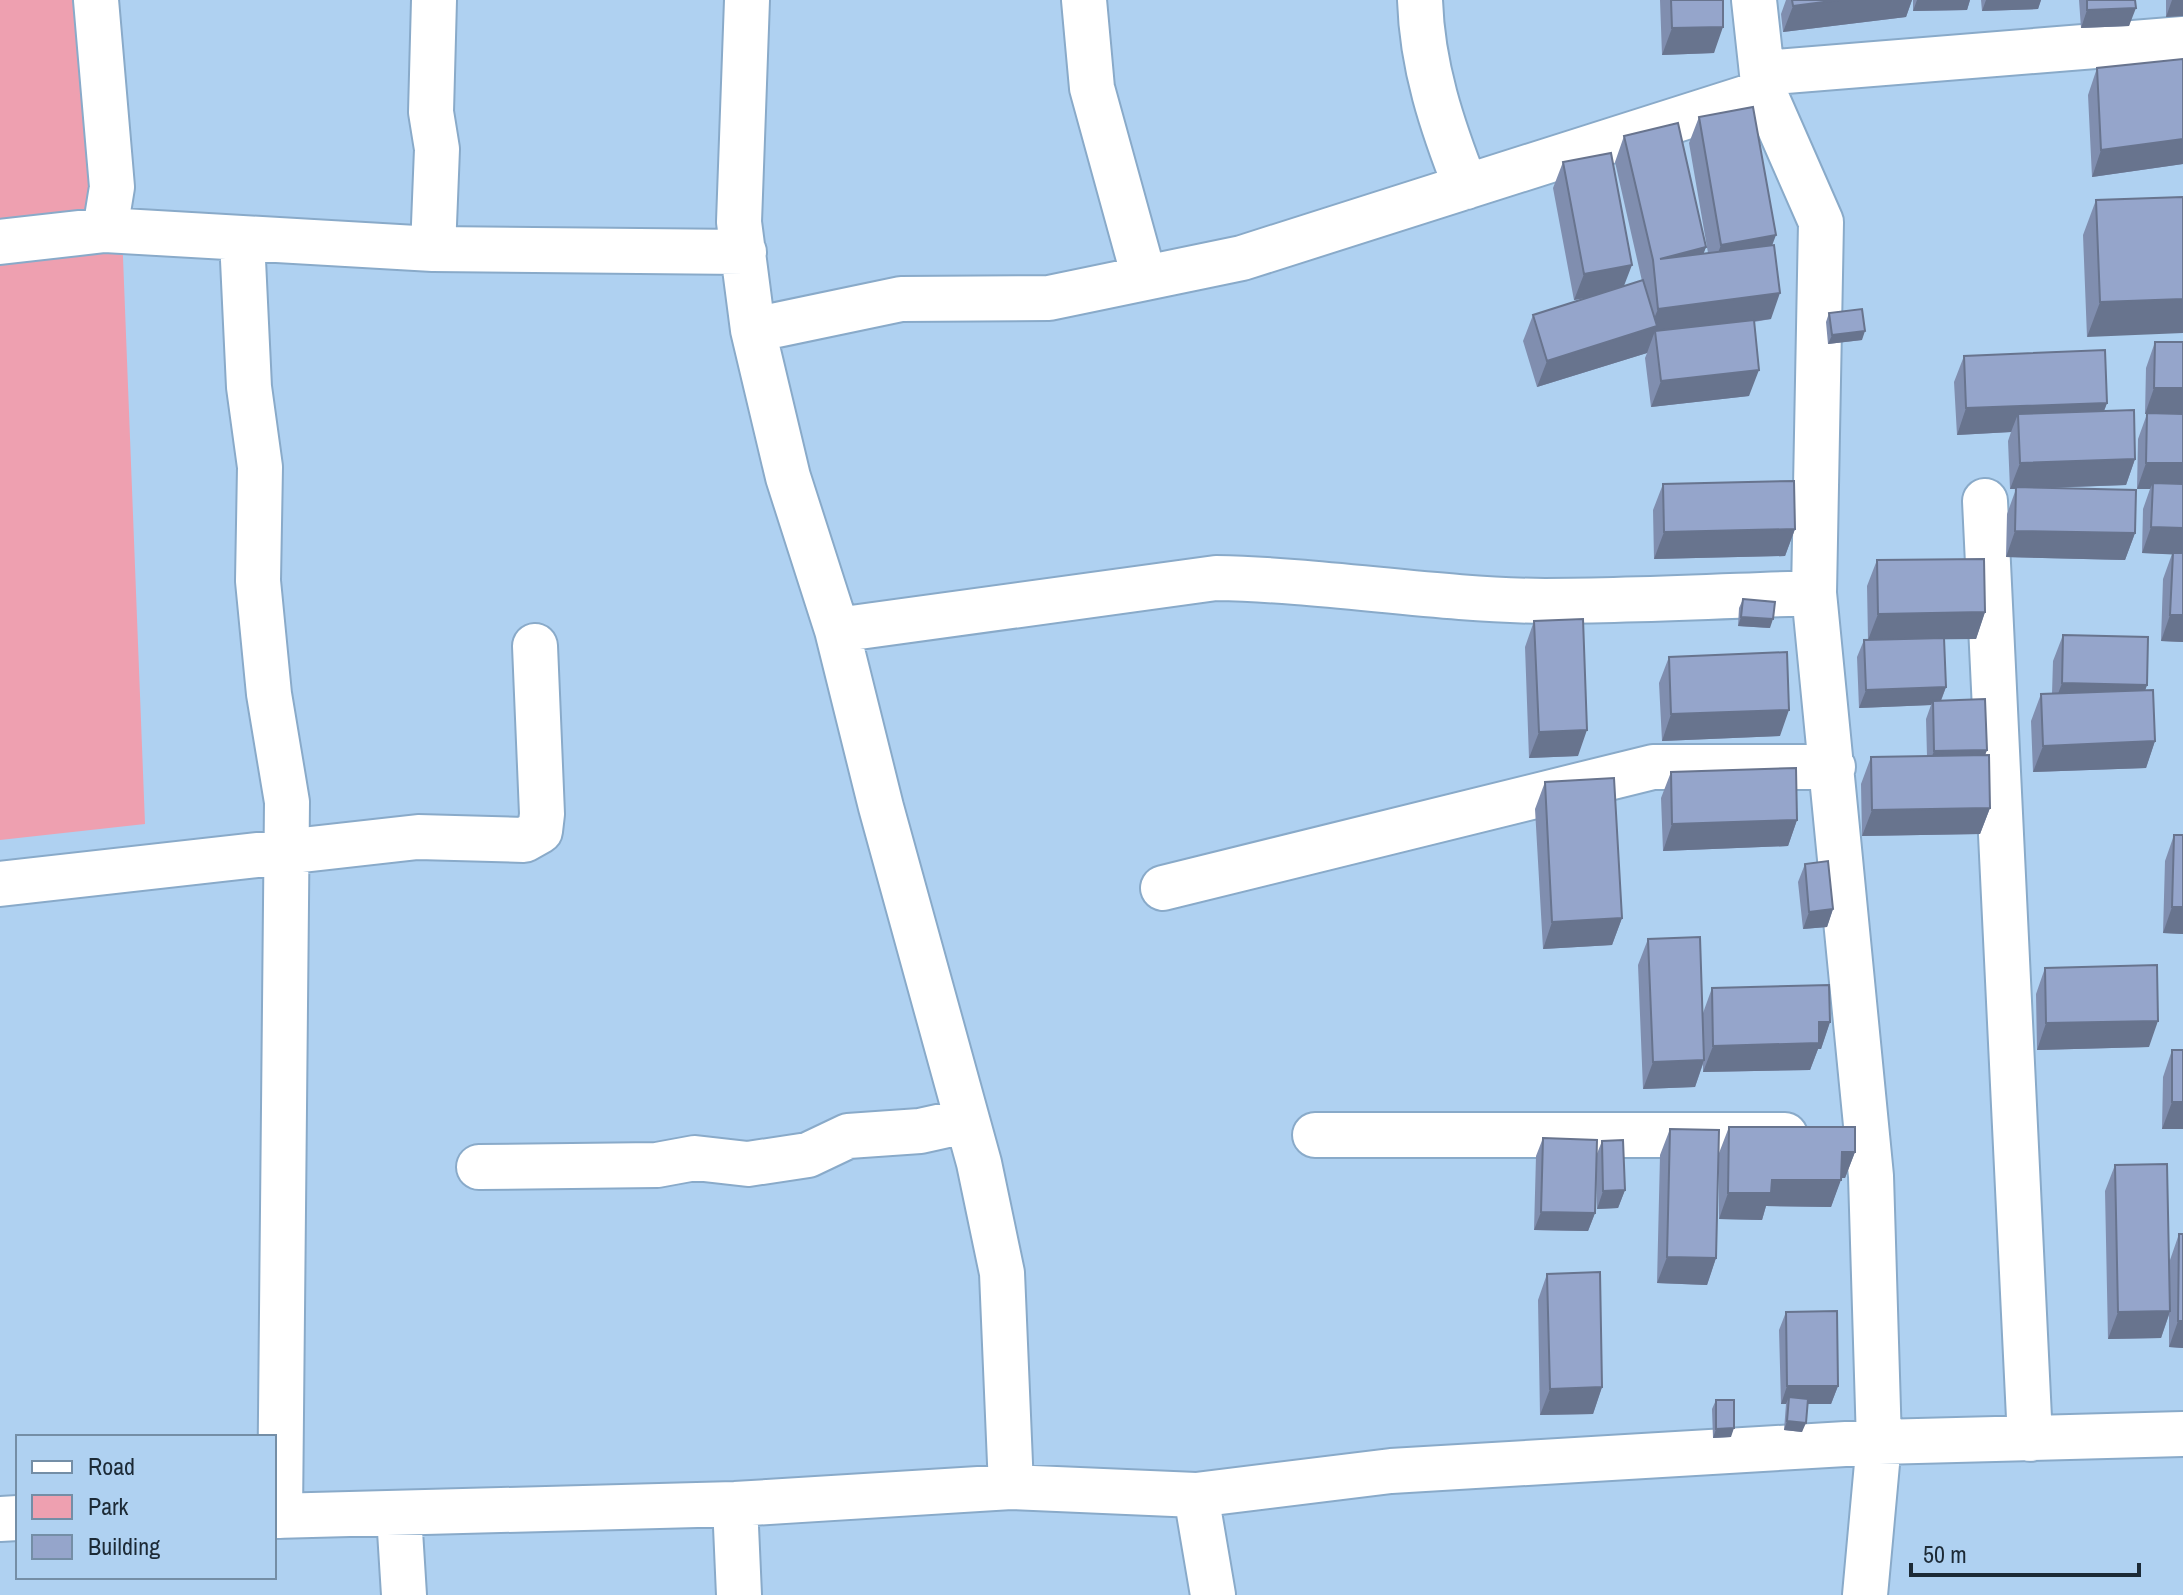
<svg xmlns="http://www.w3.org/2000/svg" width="2183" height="1595" font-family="'Archivo Narrow',sans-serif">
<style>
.green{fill:#eea0b0}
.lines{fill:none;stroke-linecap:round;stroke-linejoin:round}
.minor-casing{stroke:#89aac9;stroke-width:48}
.minor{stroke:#fff;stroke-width:44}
.wall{fill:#808eaf}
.shaded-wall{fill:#68748e}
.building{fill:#95a5cb;stroke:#68748e;stroke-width:2}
</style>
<rect width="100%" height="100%" fill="#afd1f1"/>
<path class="green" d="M0 0H113L145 824 0 840Z"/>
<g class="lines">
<defs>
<path id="minor" d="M747 0 739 222 753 330 788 477 837 630 881 807 979 1163 1002 1273 1011 1487
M1084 0 1092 88 1144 277
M1420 0C1422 66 1442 126 1466 187
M1754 0 1764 92 1821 222 1814 593 1871 1176 1879 1442 1865 1595
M1762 73 2183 39
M105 230 433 249 744 252
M242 239 249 387 260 467 258 581 269 694 287 802 280 1516
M0 242 105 230 112 187 96 0
M433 249 437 149 431 112 434 0
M753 330 901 299 1049 298 1242 258 1764 92
M1985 501 2030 1439
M837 630 1216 578C1326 580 1435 600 1545 601 1635 601 1725 596 1814 593
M0 884 418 837 524 840 540 831 542 814 535 646
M1163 888 1653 767H1833
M1315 1135H1785
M479 1167 657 1165 695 1158 748 1164 808 1155 848 1136 920 1131 965 1121
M1196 1495 1213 1595
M735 1504 739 1595
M399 1515 404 1595
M274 1516 735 1504 1011 1487 1196 1495 1391 1471 1879 1442 2183 1434
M0 1519 18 1518"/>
</defs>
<use href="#minor" class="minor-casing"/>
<use href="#minor" class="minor"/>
</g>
<path class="wall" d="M1660 0H1723L1714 53 1662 55Z
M1786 0H1912L1906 17 1783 32 1781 14Z
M1913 0H1970L1967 10 1913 11Z
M1981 0H2041L2038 9 1982 11Z
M2079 0H2135L2129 26 2081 28Z
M2166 0H2183V16L2166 17Z
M2183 59V164L2092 177 2088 95 2097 68Z
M1699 117 1772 245 1771 319 1754 322 1749 396 1651 407 1645 358 1647 353 1537 387 1523 341 1533 315 1587 298 1574 300 1553 188 1563 162 1624 286 1642 281 1615 162 1624 136 1706 247 1703 254 1708 253 1689 143Z
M2183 197 2087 337 2083 235 2096 200Z
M1829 313 1862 340 1828 344 1826 322Z
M2155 342 2183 642 2161 641 2163 579 2172 554 2142 553 2143 509 2150 489H2137L2138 439 2147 414H2145L2146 368Z
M1964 356 2107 403 2104 411 2135 459 2126 485 2047 488 2135 533 2125 560 2006 557 2007 514 2016 489H2010L2008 441 2011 432 1957 435 1954 382Z
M1663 484 1795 529 1785 556 1654 559 1653 510Z
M1877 560 1985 612 1976 639H1944L1946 687 1941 701 1987 750 1985 755 1990 808 1980 834 1862 836 1861 784 1871 757 1927 756 1926 719 1931 705 1859 708 1857 657 1864 640 1868 639 1867 586Z
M1743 599 1770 628 1738 626 1739 608Z
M1534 621 1578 756 1529 758 1525 647Z
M2063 635 2147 685 2145 690 2155 741 2146 768 2033 772 2031 721 2041 694H2052L2053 661Z
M1669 657 1780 736 1662 741 1659 683Z
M1671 772 1797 820 1788 846 1663 851 1661 798Z
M1545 782 1622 918 1612 945 1543 949 1535 809Z
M2174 835H2183V934L2163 933 2165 861Z
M1805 864 1833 909 1827 927 1803 929 1798 882Z
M1648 939 1703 1013 1712 988 1830 1022 1821 1049H1818L1810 1070 1703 1072V1064L1695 1087 1643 1089 1638 965Z
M2045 968 2149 1047 2037 1050 2036 994Z
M2172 1050 2183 1129H2162L2163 1077Z
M1729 1127 1855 1152 1845 1178H1841L1831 1207 1766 1206 1762 1220 1719 1219V1153Z
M1670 1129 1716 1258 1707 1285 1657 1283 1660 1155Z
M1543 1138 1596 1156 1602 1141 1625 1190 1618 1208 1597 1209 1596 1175 1595 1213 1588 1231 1534 1230 1536 1156Z
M2115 1165 2170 1260 2179 1234 2183 1348 2169 1347V1315L2161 1338 2108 1339 2105 1191Z
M1547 1274 1602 1387 1593 1414 1540 1415 1538 1300Z
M1786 1312 1838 1386 1831 1404H1807L1802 1432 1784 1430 1786 1404H1781L1779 1330Z
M1716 1400 1731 1437 1713 1438 1712 1409Z"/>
<path class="shaded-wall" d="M1839 0H1912L1906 17 1783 32 1793 6Z
M1917 0H1970L1967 10 1913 11Z
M1986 0H2041L2038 9 1982 11Z
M2172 0H2183V16L2166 17Z
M2136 8 2129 26 2081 28 2087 10Z
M1723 27 1714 53 1662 55 1672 28Z
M2183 139V164L2092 177 2101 150Z
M1776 235 1766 262 1711 271 1721 245Z
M1706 247 1696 274 1660 259Z
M1632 265 1622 291 1574 300 1584 274Z
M1780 293 1771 319 1655 334V331L1647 353 1537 387 1547 361 1650 328 1658 309Z
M2183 299V333L2087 337 2100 302Z
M1865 331 1862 340 1828 344 1832 335Z
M1759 370 1749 396 1651 407 1661 381Z
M2154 388H2183V415L2145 414Z
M2107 403 2097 429 2018 414 2011 432 1957 435 1966 408Z
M2135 459 2126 485 2010 489 2020 463Z
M2146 463H2183V490L2153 483 2150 489H2137Z
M2151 527 2183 528V555L2142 553Z
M1795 529 1785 556 1654 559 1664 532Z
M2015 531 2135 533 2125 560 2006 557Z
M1985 612 1976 639 1868 640 1878 614Z
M2170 615H2183V642L2161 641Z
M1741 617 1773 619 1770 628 1738 626Z
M2062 683 2147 685 2138 712 2052 710Z
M1946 687 1939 705 1933 701 1931 705 1859 708 1866 690Z
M1789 710 1780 736 1662 741 1671 714Z
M1587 730 1578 756 1529 758 1539 732Z
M2155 741 2146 768 2033 772 2043 746Z
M1987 750 1980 768 1927 769 1934 751Z
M1990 808 1980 834 1862 836 1872 810Z
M1797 820 1788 846 1663 851 1672 824Z
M2172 907H2183V934L2163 933Z
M1833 909 1827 927 1803 929 1809 912Z
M1622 918 1612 945 1543 949 1552 922Z
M2158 1021 2149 1047 2037 1050 2046 1023Z
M1819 1022H1830L1821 1049H1818L1810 1070 1703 1072 1713 1046Z
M1704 1060 1695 1087 1643 1089 1653 1062Z
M2172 1102H2183V1129H2162Z
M1842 1152H1855L1845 1178H1832Z
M1772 1180H1841L1831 1207 1766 1206 1762 1220 1719 1219 1728 1193Z
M1625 1190 1618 1208 1597 1209 1603 1191Z
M1541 1212 1595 1213 1588 1231 1534 1230Z
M1667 1257 1716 1258 1707 1285 1657 1283Z
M2170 1311 2161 1338 2108 1339 2118 1312Z
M2178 1321H2183V1348L2169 1347Z
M1787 1386H1838L1831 1404H1788L1789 1397 1786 1404H1781Z
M1602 1387 1593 1414 1540 1415 1550 1389Z
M1787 1421 1806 1423 1802 1432 1784 1430Z
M1734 1428 1731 1437 1713 1438 1716 1429Z"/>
<path class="building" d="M1671 0H1723V27L1672 28Z
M1792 0H1839L1793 6Z
M2087 0H2135L2136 8 2087 10Z
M2183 59V139L2101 150 2097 68Z
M1753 107 1776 235 1721 245 1699 117Z
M1678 123 1706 247 1660 259 1774 245 1780 293 1658 309 1653 260 1624 136Z
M1611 153 1632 265 1584 274 1563 162Z
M2183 197V299L2100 302 2096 200Z
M1643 280 1657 326 1547 361 1533 315Z
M1862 309 1865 331 1832 335 1829 313Z
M1754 320 1759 370 1661 381 1655 331Z
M2155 342H2183V388H2154Z
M2105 350 2107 403 1966 408 1964 356Z
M2134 410 2135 459 2020 463 2018 414Z
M2147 413 2183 414V463H2146Z
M1794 481 1795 529 1664 532 1663 484Z
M2153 483 2183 484V528L2151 527Z
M2016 487 2136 490 2135 533 2015 531Z
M2173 553H2183V615H2170Z
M1984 559 1985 612 1878 614 1877 560Z
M1743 599 1775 602 1773 619 1741 617Z
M1583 619 1587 730 1539 732 1534 621Z
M2063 635 2148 637 2147 685 2062 683Z
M1944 638 1946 687 1866 690 1864 640Z
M1787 652 1789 710 1671 714 1669 657Z
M2153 690 2155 741 2043 746 2041 694Z
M1985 699 1987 750 1934 751 1933 701Z
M1989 755 1990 808 1872 810 1871 757Z
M1796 768 1797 820 1672 824 1671 772Z
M1614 778 1622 918 1552 922 1545 782Z
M2174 835H2183V907H2172Z
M1828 861 1833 909 1809 912 1805 864Z
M1700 937 1704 1060 1653 1062 1648 939Z
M2157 965 2158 1021 2046 1023 2045 968Z
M1829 985 1830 1022H1819V1043L1713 1046 1712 988Z
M2172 1050H2183V1102H2172Z
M1729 1127H1855V1152H1842L1841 1180H1772L1771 1193H1728Z
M1670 1129 1719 1130 1716 1258 1667 1257Z
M1543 1138 1597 1140 1595 1213 1541 1212Z
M1623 1140 1625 1190 1603 1191 1602 1141Z
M2167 1164 2170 1311 2118 1312 2115 1165Z
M2179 1234H2183V1321H2178Z
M1600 1272 1602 1387 1550 1389 1547 1274Z
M1837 1311 1838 1386H1787L1786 1312Z
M1789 1397 1808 1399 1806 1423 1787 1421Z
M1716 1400H1734V1428L1716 1429Z"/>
<rect x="16" y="1435" width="260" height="144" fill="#afd1f1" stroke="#748ea6" stroke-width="2"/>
<rect x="32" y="1461" width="40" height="12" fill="#ffffff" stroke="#748ea6" stroke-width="2"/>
<text x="88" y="1475" font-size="24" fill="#1c2a36">Road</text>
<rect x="32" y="1495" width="40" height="24" fill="#eea0b0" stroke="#748ea6" stroke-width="2"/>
<text x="88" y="1515" font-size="24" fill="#1c2a36">Park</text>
<rect x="32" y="1535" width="40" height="24" fill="#95a5cb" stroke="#748ea6" stroke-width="2"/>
<text x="88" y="1555" font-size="24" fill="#1c2a36">Building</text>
<path d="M1911 1563v12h228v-12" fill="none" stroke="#1c2a36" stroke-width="4"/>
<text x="1923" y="1563" font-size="24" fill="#1c2a36" stroke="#afd1f1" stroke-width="6" paint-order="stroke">50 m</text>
</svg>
